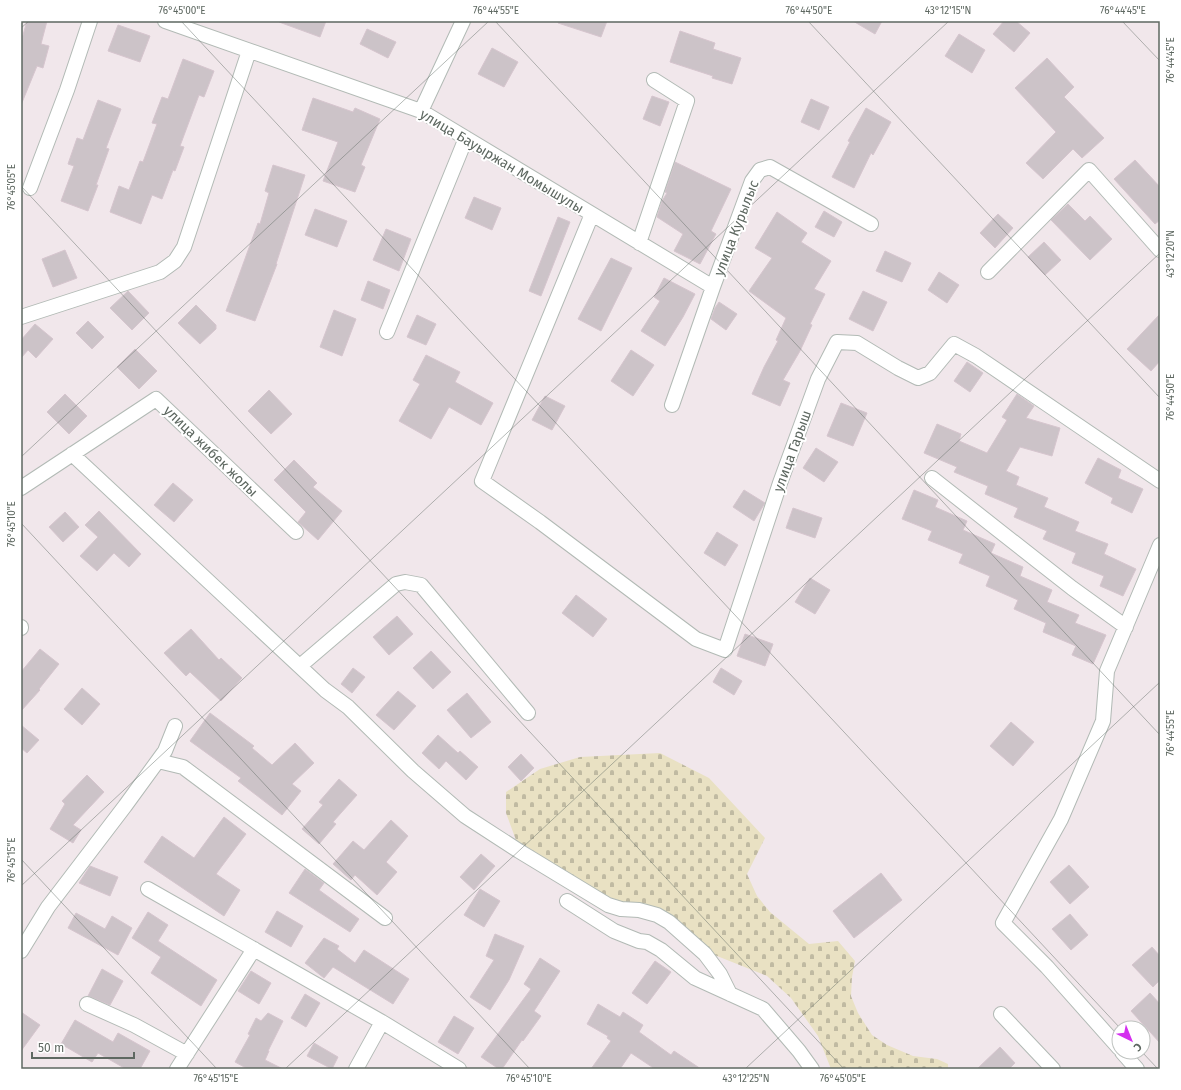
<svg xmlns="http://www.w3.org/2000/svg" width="1181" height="1090" font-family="'Fira Sans',sans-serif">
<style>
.cemetery{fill:url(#cemetery-stones)}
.building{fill:#ccc3c8;stroke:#d6c5ce}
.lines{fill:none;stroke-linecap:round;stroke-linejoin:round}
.street-casing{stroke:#b2bab5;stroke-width:16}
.street{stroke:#fff;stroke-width:14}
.ticks{fill:none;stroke:#5e6861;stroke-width:1;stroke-opacity:0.45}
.labels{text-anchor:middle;stroke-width:4;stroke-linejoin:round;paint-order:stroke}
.street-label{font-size:14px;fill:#5e6861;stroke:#fff}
.neatline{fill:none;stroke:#5e6861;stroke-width:1.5}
.ticks-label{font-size:10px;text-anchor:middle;fill:#5e6861}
</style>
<defs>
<pattern id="cemetery-stones" width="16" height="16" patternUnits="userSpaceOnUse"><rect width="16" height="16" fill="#e9e1c3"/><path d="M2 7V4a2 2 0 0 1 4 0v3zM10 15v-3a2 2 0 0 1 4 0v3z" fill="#c0baa2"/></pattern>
</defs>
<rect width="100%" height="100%" fill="#f1e7eb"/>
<path class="cemetery" d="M660 753 709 778 765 838 747 874 757 896 770 912 809 944 838 941 855 961 852 977 851 996 858 1013 872 1035 887 1045 913 1056 937 1059 948 1064V1069H831L818 1036 791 998 767 976 712 954 629 904 606 896 516 840 506 813V792L540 769 580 757Z"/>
<path class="building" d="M27 21H47L41 44 49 46 43 68 37 66 21 105V42Z
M280 21H326L320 37 279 22Z
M559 21H607L601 37 558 23Z
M853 21H882L875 34Z
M1004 21H1016L1030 33 1014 52 993 34Z
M118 25 150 36 140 62 108 51Z
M367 29 396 42 388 58 360 44Z
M680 31 715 43 713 49 741 58 732 84 712 78 713 76 670 62Z
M959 34 985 50 972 73 945 56Z
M492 48 518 62 504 87 478 74Z
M1047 58 1074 87 1064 97 1104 138 1082 158 1073 149 1043 179 1026 163 1056 132 1015 88Z
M183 59 214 71 204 97 199 95 180 146 184 147 175 171 173 170 162 199 152 195 141 224 110 212 119 186 129 190 140 161 143 162 157 124 152 123 162 97 168 99Z
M652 96 669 102 660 126 643 119Z
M313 98 353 112 355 108 380 119 361 165 365 167 355 192 323 181 338 142 302 130Z
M811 99 829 107 819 130 801 122Z
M98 100 121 109 106 148 109 149 96 185H98L88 211 61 201 74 166 68 164 77 138 83 140Z
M866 108 891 122 873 155 871 153 854 188 832 177 850 142 848 141Z
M1135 160 1160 187V220L1155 224 1114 179Z
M675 162 731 189 711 231 716 234 700 264 674 251 683 234 657 217 662 201 667 193 665 192Z
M273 165 305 175 276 264H277L255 321 226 311 258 223 260 224 269 193 265 191Z
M474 197 501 208 492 230 465 218Z
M1068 204 1085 221 1090 216 1112 239 1090 260 1051 220Z
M315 209 347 221 337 247 305 235Z
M824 211 842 222 834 237 815 227Z
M777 212 807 233 801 242 831 261 814 289 825 294 810 324 812 325 800 351 783 380 790 383 780 406 752 394 764 367 778 341 776 340 786 318 749 291 772 258 755 248Z
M998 214 1013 228 995 248 980 233Z
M558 217 570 222 541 296 529 291Z
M386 229 411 239 399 271 373 260Z
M1044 242 1061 260 1045 275 1028 257Z
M65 250 77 278 53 287 42 259Z
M885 251 911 263 902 282 876 271Z
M611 258 632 268 601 331 578 319Z
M939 272 959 285 947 303 928 290Z
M664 278 695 294 683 317 665 346 641 331 660 301 654 297Z
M368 281 390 290 383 309 361 300Z
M128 291 149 313 132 330 110 308Z
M863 291 887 302 873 331 849 319Z
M719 302 737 314 726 330 711 319 715 308Z
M196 305 216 325V329L200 344 178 323Z
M334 310 356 319 342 356 320 347Z
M1160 314V361L1151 371 1127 349Z
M417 315 436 324 426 345 407 337Z
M88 321 104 337 92 349 76 333Z
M35 324 53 339 36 358 28 350 21 358V340Z
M135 349 157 371 139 389 117 367Z
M631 350 654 365 633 396 611 381Z
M426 355 460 372 455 382 493 403 481 425 449 407 431 439 399 421 420 384 413 380Z
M967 362 983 373 970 392 954 381Z
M269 390 292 414 271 434 248 411Z
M65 394 87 416 69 434 47 412Z
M1017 394 1034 406 1026 418 1060 428 1052 456 1020 447 1006 471 1019 477 1016 485 1048 498 1044 507 1079 522 1075 531 1108 544 1104 554 1136 569 1123 596 1100 586 1104 576 1072 563 1076 553 1043 539 1047 531 1014 517 1018 508 985 494 988 486 954 472 957 467 924 453 937 424 961 434 959 441 987 453 1007 420 1002 417Z
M545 396 565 406 552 430 532 420Z
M841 403 867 413 853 446 827 436Z
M816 448 838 462 824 482 803 468Z
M1098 458 1121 470 1118 478 1143 489 1132 513 1111 503 1113 498 1085 483Z
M294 460 317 483 313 487 342 511 318 540 298 522 306 512 274 480Z
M173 483 193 500 174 522 154 505Z
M744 490 765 503 754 521 733 507Z
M914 490 938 500 935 507 967 521 963 530 995 544 991 553 1023 567 1020 576 1052 590 1047 602 1079 615 1075 623 1106 635 1093 664 1072 655 1076 646 1043 632 1046 623 1014 609 1018 600 986 586 990 576 959 563 963 554 928 540 932 531 902 519Z
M793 508 822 518 815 538 786 528Z
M99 511 141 554 129 567 114 553 97 571 80 556 98 537 85 525Z
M65 512 79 527 63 542 49 527Z
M717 532 738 545 725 566 704 553Z
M810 578 830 590 815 614 795 602Z
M576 595 607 619 593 637 562 613Z
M397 616 413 634 389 655 373 637Z
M191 629 219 660 221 658 242 678 221 701 190 672 186 676 164 653Z
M745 634 773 644 765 666 737 656Z
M40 649 59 664 39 689 40 690 21 711V672Z
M431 651 451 672 433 689 413 668Z
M353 668 365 677 352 693 341 684Z
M721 668 742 681 734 695 713 682Z
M82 688 100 704 82 725 64 709Z
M398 691 416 706 394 730 376 715Z
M467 693 491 722 471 738 447 710Z
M210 713 254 746 252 748 272 765 295 743 314 763 292 784 301 791 282 815 238 781 241 778 190 741Z
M1011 722 1034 742 1013 766 990 746Z
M21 725 39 740 27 753 21 748Z
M438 735 458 753 460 751 478 767 466 780 446 761 439 769 422 753Z
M521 754 534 768 521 781 508 767Z
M87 775 104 792 73 825 81 830 73 843 50 829 65 804 62 801Z
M339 779 357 795 333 822 336 824 319 844 302 829 323 805 319 802Z
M224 817 246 834 216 874 240 890 224 916 144 862 162 836 194 858Z
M391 820 408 836 386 862 397 872 377 895 355 875 351 880 333 864 353 841 364 850Z
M481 854 495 866 474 890 460 877Z
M1069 865 1089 887 1070 904 1050 882Z
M90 866 118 877 110 896 79 883Z
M305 869 324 883 319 890 359 919 350 932 289 893Z
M881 873 902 900 854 938 833 911Z
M480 889 500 901 484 927 464 915Z
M277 911 303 926 291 947 265 932Z
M148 912 168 925 158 941 217 980 201 1006 151 973 161 957 132 938Z
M76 913 105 929 112 916 132 928 118 955 68 928Z
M1070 914 1088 935 1071 950 1052 929Z
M495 934 524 946 509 980 490 1010 470 997 494 960 486 956Z
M324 938 339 946 337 949 355 963 364 950 409 979 393 1004 333 967 324 978 305 963Z
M1152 947 1160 956V980L1153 987 1132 965Z
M540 958 560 971 534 1011 541 1016 523 1041 522 1040 502 1069H499L481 1057 531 989 524 984Z
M655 961 671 972 647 1004 632 993Z
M102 969 123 981 110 1005 88 996Z
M251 971 271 983 259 1004 238 991Z
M1150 993 1160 1004V1043L1131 1011Z
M305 994 320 1003 306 1027 291 1018Z
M598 1004 620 1017 623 1012 643 1025 639 1032 671 1055 674 1051 701 1069H655L631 1053 620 1069H591L611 1041 607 1038 608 1036 587 1024Z
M21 1012 40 1025 21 1051Z
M268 1013 283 1021 268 1051H269L265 1060 283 1069H248L235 1062 250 1035 248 1034 256 1018 261 1021Z
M454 1016 474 1028 458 1054 438 1042Z
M75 1020 113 1042 118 1033 150 1051 140 1069H126L98 1053 92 1062 61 1044Z
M314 1043 338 1057 332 1069 307 1056Z
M1000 1047 1015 1063 1009 1069H977Z"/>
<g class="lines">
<defs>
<path id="street" d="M165 21 421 111 713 287
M421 111 463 21
M30 188 67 90 90 21
M592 214 482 481 540 522 696 639 725 650 780 483 818 379 837 342 857 343 898 368 918 378 930 373 954 344 976 356 1160 481
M639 243 687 101 654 80
M988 272 1089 170 1160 250
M21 317 160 272 175 261 184 247 249 51
M387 332 466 138
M672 405 713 287 752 181 760 170 770 167 871 224
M72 454 325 690 348 707 413 771 465 816 519 851 608 905 621 909 639 910 657 915 669 922 705 954 720 974 730 994
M932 478 1072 588 1126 627
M21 488 156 399 296 532
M21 628V627
M300 666 396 584 405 582 421 585 528 713
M158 761 183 767 385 918
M148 889 382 1022 459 1069
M567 901 614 931 639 941 647 942 661 950 695 978 763 1009 799 1051 812 1069
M21 951 48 907 125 806 165 751 175 726
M87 1004 134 1025 187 1054
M1001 1014 1053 1069
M1119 1048 1047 967 1003 923 1061 819 1103 721 1107 671 1160 545
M1122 1052 1137 1069
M177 1069 254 949
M356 1069 382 1022"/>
</defs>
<use href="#street" class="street-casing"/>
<use href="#street" class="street"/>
</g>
<path class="ticks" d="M181 21 1120 1028M495 21 1160 735M808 21 1160 398M1122 21 1160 61M21 28 29 21M21 186 844 1069M21 457 489 21M21 523 530 1069M21 859 217 1069M21 886 949 21M1142 1052 1158 1069M285 1069 1160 253M745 1069 1160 682"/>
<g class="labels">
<g class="street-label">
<text transform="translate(502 161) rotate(31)" y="5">улица Бауыржан Момышулы</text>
<text transform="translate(736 228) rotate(-69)" y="5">улица Курылыс</text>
<text transform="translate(211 451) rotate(44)" y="5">улица жибек жолы</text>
<text transform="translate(792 451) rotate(-70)" y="5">улица Гарыш</text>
</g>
</g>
<rect width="1181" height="1090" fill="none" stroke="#ffffff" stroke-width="44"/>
<g transform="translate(1131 1040) rotate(137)"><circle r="19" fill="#ffffff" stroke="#bfc3c0"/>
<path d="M0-3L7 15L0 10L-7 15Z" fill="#d42fef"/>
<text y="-6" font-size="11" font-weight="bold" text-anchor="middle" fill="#5e6861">С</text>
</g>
<path d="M32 1052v6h102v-6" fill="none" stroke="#5e6861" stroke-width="2"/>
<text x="38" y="1052" font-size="12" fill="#5e6861" stroke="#ffffff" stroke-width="3" paint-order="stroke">50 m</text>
<rect x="22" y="22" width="1137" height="1046" class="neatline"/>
<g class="ticks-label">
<text x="182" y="14">76°45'00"E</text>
<text x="496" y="14">76°44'55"E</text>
<text x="809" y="14">76°44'50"E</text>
<text x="948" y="14">43°12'15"N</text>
<text x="1123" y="14">76°44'45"E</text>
<text transform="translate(1170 60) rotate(-90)" y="4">76°44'45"E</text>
<text transform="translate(11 187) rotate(-90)" y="4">76°45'05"E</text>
<text transform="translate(1170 254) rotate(-90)" y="4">43°12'20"N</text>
<text transform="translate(1170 397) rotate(-90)" y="4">76°44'50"E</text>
<text transform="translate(11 524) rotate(-90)" y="4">76°45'10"E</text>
<text transform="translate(1170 733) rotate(-90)" y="4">76°44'55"E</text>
<text transform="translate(11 860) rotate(-90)" y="4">76°45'15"E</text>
<text x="216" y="1082">76°45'15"E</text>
<text x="529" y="1082">76°45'10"E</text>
<text x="746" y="1082">43°12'25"N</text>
<text x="843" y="1082">76°45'05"E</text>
</g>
</svg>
